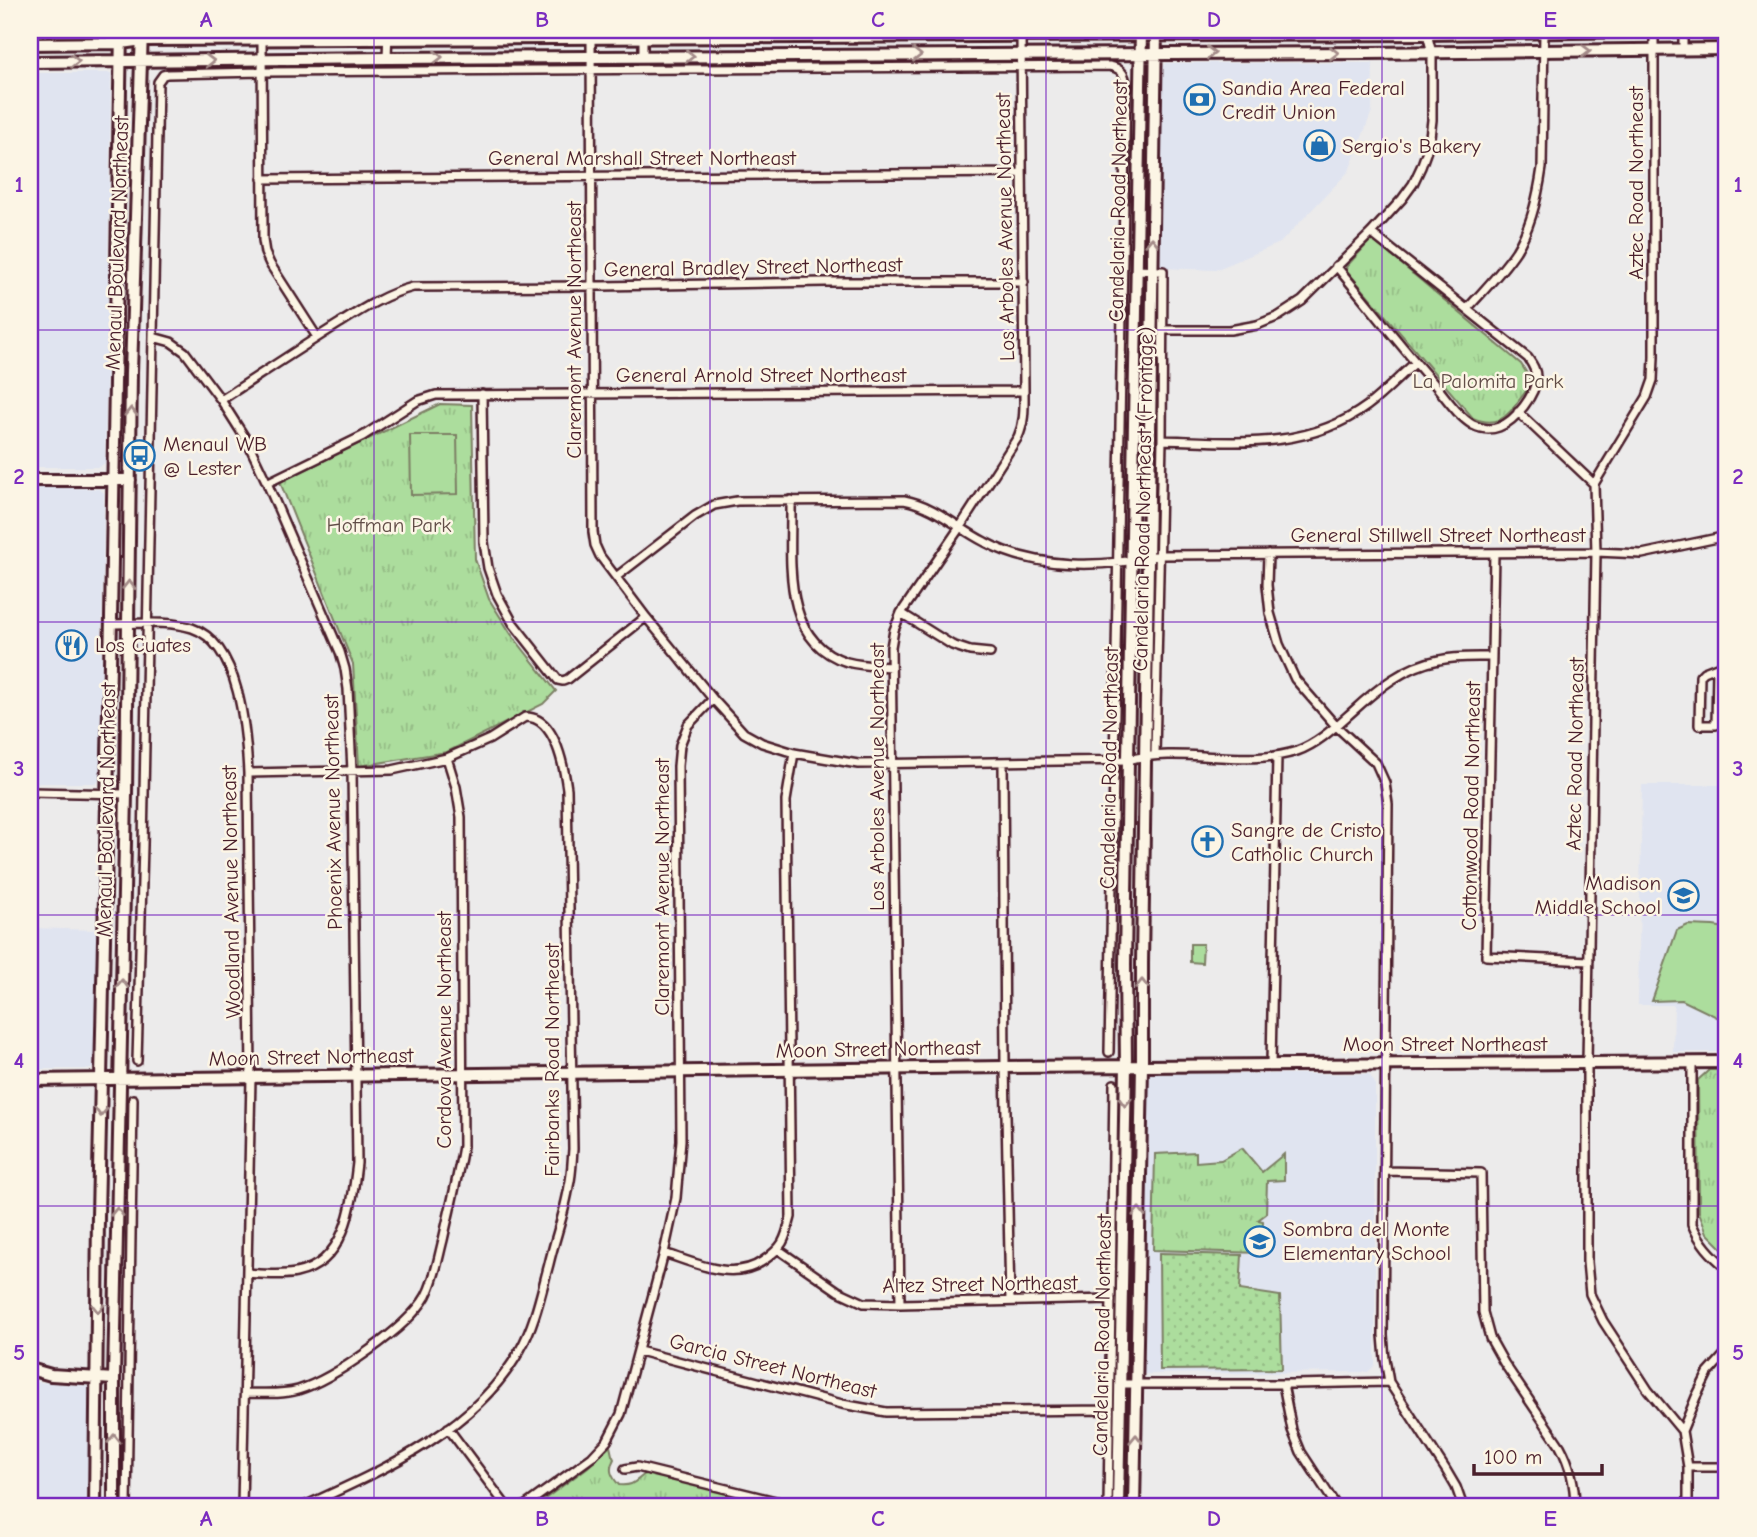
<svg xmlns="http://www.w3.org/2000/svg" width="1757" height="1537" font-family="'Comic Neue',sans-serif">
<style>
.built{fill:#e0e4f0}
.industrial{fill:url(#industrial-grid)}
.grass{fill:url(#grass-dots);stroke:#7b7e64;stroke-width:2}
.park{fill:url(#park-tufts);stroke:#7b7e64;stroke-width:2}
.pitch{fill:#acdd9d;stroke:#7b7e64;stroke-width:2}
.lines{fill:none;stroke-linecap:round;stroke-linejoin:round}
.street-casing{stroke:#4a1f2b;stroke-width:12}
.secondary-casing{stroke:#4a1f2b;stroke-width:16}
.street{stroke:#fcf5e5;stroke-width:7}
.secondary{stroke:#fcf5e5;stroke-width:10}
.oneway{stroke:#a38a88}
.grid{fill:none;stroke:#7b2cbf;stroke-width:2;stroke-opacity:0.55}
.labels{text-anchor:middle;stroke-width:5;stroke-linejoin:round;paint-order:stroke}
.poi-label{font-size:21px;fill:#4a1f2b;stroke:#fcf5e5;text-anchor:start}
.street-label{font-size:21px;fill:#4a1f2b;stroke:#fcf5e5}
.park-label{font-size:21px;fill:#624e48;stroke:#fcf5e5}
.neatline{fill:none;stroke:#7b2cbf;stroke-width:2.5}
.grid-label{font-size:23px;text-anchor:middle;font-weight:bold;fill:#7b2cbf}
</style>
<defs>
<pattern id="industrial-grid" width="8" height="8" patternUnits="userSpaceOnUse" patternTransform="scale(1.75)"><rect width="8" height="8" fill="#e0e4f0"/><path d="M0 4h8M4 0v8" fill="none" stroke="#c2c3ce"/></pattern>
<pattern id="grass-dots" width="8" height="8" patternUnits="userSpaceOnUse" patternTransform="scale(1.75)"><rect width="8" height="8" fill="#acdd9d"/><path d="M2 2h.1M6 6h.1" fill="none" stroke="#96bd87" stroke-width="1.8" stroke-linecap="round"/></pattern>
<pattern id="park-tufts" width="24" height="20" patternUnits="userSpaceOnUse" patternTransform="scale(1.75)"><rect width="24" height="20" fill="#acdd9d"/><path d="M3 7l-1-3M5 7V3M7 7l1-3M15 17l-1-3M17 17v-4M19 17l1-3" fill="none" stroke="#96bd87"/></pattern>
</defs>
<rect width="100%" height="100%" fill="#ecebeb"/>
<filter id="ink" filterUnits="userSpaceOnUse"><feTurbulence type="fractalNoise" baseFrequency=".0143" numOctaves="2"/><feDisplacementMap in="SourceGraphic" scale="14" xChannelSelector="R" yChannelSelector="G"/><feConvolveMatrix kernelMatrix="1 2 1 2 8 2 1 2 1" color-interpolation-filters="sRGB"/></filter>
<g filter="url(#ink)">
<path class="built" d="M30 30H113L107 35 47 36 30 35Z
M150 30H308V34L156 35 150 32Z
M398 30H636L633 32 403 33Z
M1166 63H1373L1372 111 1349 171 1280 243 1215 270 1159 268 1163 67Z
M30 73H111L105 463 99 467H30Z
M37 487 99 489 104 493 100 779 97 783H31Z
M1642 785H1727V1052H1673L1674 1005H1638Z
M30 928 97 930 94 1066 92 1069H36L37 988 30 987Z
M1147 1074H1369L1375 1083V1365L1368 1372 1144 1374Z
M30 1379 37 1382 87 1386 89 1388 88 1507H30Z"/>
<path class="industrial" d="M30 987 37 988 36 1069H30Z"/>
<path class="grass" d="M1159 1253 1242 1255 1240 1290 1280 1296 1282 1369 1160 1370Z"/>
<path class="park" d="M1370 241 1375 242 1521 364C1525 370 1530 377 1529 385 1528 390 1523 395 1520 399 1507 418 1496 428 1473 418L1347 271 1346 267Z
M440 404 472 405 475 559 489 599 511 634 556 691 543 704 447 752 359 766 353 664 280 482Z
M1190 944H1203L1202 963 1190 962Z
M1709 1070H1727V1253L1707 1233 1699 1212 1698 1080Z
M1242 1148 1262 1172 1284 1154V1180L1267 1181 1266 1214 1258 1220 1263 1221 1262 1253 1153 1250 1155 1154 1196 1152V1162L1221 1160Z
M610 1446 612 1455 614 1459C608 1469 611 1476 619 1485 634 1486 634 1482 645 1474H650L737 1496 743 1502 745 1507H534L588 1467Z"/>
<path class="pitch" d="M410 435H457L458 494 411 495Z
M1688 925 1713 926 1727 928V1022L1682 1000 1652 1001 1677 930Z"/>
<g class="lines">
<defs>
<path id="street" d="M643 30V57
M1654 30V357L1653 380 1647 397 1594 484 1596 552 1587 1062V1262L1590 1294 1603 1321 1648 1390 1682 1431 1688 1467V1507
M1683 30V50
M591 38 593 532 595 545 600 556 646 617 713 699 744 733 762 743 794 753 858 764 1128 760C1182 746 1245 768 1297 751 1319 743 1336 726 1353 711 1377 689 1405 666 1439 660 1456 656 1474 657 1492 657
M262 40 263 240 265 253 270 264 317 337
M387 58 388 30
M262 179 1022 173
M1336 266C1370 306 1401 347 1436 386 1447 399 1458 416 1473 425 1481 429 1491 430 1499 427 1515 421 1537 394 1536 377 1536 369 1532 364 1528 358L1371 233
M1136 270 1163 271 1162 440 1155 755
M1467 309C1484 290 1502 272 1516 251 1531 227 1538 196 1542 168L1544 32
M1164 330H1230L1257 325 1279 316 1302 301 1371 233 1402 199 1413 184 1421 167 1429 145 1432 120V53L1426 30
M153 337 171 342 185 352 221 400 247 441 267 483 340 652 345 669 348 689 352 771 357 1163C352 1205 346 1263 296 1273 281 1276 262 1274 247 1273
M482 394 484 542 488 568 497 594 513 623 558 680 563 681 568 679 646 617
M221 400C261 374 300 348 340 323 364 308 386 294 413 287L602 286 825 282H1024
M1518 412 1594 484
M1162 440C1233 442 1306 451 1367 406 1384 393 1399 377 1415 363
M267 483 363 436 417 401 436 395 1024 391
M791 500C792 556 779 641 847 662 862 666 876 666 891 667
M1494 553 1486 956 1589 961
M1268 554 1267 585 1270 613 1279 644 1295 679 1336 726 1376 763 1385 783 1388 804 1383 1335 1385 1359 1389 1382 1446 1470 1456 1487 1463 1507
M616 577 695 516 714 505 737 501 904 500C936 506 957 528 985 542 1037 570 1104 568 1160 555L1596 552 1642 554 1727 536
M901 613 952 645 970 651 990 653
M111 624C137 624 167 620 192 628 240 644 246 731 248 773L251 1077 242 1507
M1717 667 1716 725H1699L1700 676 1704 672 1727 663
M1003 763 1005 1067 1010 1301
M248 773 392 770 447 758 490 739 525 717C555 716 564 767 567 789L573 1149C572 1161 572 1174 569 1186 565 1212 555 1238 549 1264 541 1293 535 1324 520 1350 476 1430 381 1471 302 1507
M30 792 126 794
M137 1061 143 845 158 82 163 75 167 74 262 72 1109 66C1120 68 1125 73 1126 84L1109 1052
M1692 1062V1224C1700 1243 1711 1255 1727 1268
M1271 1064 1277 756
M1385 1171 1481 1173 1483 1312 1490 1338 1504 1363 1560 1446C1571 1466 1575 1485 1575 1507
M779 1250 838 1291 864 1303 900 1304 1110 1299
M664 1253C695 1263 733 1282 763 1261 783 1247 785 1241 791 1217L786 801 794 753
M900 1304 891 647 894 630 901 613 960 527 1018 437C1025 422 1024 407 1024 391L1021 36
M639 1351 842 1404 886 1412 1109 1410
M1120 1384H1294L1389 1382
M1283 1384 1292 1430 1301 1452 1337 1507
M245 1393C262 1393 281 1395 298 1390 333 1379 408 1328 426 1296 435 1279 438 1259 443 1240 450 1208 458 1177 463 1146L461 817 456 787 447 758
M448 1428 507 1507
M1682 1431 1696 1397 1708 1373 1727 1352
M1688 1467H1727
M625 1469 637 1467 800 1507
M127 1507 133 1099
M523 1507 592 1457 607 1441 621 1414 664 1253 676 1198 681 1140 678 766 680 745 688 725 713 699
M749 1507 752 1496
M1108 1507 1114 1084"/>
<path id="secondary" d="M30 44 121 43 143 40 1426 34 1727 30
M30 62 387 58 1367 53 1727 49
M30 480H130
M30 1080 1005 1067 1727 1062
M30 1369 51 1375 114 1379
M95 1507 98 1216 111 618 121 30
M114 1507V1379L126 794 131 372 142 30
M1118 1507 1126 1066 1125 964 1128 760 1141 30
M1134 1507 1142 1066V963L1156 30"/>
</defs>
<use href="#street" class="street-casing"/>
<use href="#secondary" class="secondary-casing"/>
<use href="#street" class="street"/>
<use href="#secondary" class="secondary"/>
</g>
<defs><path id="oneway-chevron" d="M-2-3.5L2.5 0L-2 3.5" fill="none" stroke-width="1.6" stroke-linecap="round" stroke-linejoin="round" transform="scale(1.75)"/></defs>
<g class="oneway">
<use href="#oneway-chevron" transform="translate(1586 51) rotate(-1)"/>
<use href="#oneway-chevron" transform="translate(1211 53) rotate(-1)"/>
<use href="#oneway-chevron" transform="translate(1334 53)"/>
<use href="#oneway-chevron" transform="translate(917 55)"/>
<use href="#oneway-chevron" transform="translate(690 56)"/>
<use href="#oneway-chevron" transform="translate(438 57)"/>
<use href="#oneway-chevron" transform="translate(75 61)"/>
<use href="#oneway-chevron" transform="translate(210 61) rotate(-1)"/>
<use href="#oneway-chevron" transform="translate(1152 242) rotate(-89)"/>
<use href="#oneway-chevron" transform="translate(131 412) rotate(-89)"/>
<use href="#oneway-chevron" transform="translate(129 585) rotate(-89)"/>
<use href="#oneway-chevron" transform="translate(122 984) rotate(-89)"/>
<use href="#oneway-chevron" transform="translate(1142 984) rotate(-90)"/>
<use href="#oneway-chevron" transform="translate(1125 1102) rotate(91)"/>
<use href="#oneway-chevron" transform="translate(101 1112) rotate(92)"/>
<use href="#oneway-chevron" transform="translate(117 1212) rotate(-89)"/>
<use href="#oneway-chevron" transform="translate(1139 1212) rotate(-89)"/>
<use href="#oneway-chevron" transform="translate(98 1308) rotate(90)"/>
<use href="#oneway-chevron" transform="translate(114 1439) rotate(-90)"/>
<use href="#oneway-chevron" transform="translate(1136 1439) rotate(-89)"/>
</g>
</g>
<path class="grid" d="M374 30V1507M710 30V1507M1046 30V1507M1382 30V1507M30 330H1727M30 622H1727M30 915H1727M30 1206H1727"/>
<defs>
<symbol id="bank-ring" viewBox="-11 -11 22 22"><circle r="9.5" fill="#fcf5e5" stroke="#1f6fb2" stroke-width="1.5"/><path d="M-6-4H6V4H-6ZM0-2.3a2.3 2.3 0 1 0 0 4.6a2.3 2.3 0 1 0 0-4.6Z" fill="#1f6fb2"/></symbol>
<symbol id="shop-ring" viewBox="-11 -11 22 22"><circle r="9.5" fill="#fcf5e5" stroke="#1f6fb2" stroke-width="1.5"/><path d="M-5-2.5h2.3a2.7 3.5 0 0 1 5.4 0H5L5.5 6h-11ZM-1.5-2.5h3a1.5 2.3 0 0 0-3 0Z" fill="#1f6fb2"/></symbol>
<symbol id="bus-ring" viewBox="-11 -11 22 22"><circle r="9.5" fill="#fcf5e5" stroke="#1f6fb2" stroke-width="1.5"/><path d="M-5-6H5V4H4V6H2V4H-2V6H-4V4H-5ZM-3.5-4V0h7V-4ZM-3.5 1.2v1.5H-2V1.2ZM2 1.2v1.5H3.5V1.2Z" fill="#1f6fb2"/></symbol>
<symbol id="restaurant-ring" viewBox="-11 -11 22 22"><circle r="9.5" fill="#fcf5e5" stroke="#1f6fb2" stroke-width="1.5"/><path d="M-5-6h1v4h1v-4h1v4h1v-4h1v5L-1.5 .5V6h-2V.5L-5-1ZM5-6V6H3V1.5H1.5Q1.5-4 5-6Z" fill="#1f6fb2"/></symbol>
<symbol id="church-ring" viewBox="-11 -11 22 22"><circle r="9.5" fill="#fcf5e5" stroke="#1f6fb2" stroke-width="1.5"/><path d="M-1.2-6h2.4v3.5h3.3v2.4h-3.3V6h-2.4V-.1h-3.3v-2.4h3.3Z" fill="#1f6fb2"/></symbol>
<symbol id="school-ring" viewBox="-11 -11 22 22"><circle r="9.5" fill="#fcf5e5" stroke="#1f6fb2" stroke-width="1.5"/><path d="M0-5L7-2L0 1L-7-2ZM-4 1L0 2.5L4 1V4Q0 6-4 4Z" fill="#1f6fb2"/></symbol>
</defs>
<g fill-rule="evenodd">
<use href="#bank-ring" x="1182" y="82" width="35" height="35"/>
<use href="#shop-ring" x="1302" y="128" width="35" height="35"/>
<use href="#bus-ring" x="122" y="438" width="35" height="35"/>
<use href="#restaurant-ring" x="54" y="628" width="35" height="35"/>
<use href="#church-ring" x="1190" y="824" width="35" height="35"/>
<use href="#school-ring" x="1666" y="878" width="35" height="35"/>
<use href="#school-ring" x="1242" y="1224" width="35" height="35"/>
</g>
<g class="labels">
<g class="poi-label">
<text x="1222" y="95">Sandia Area Federal<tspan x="1222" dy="24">Credit Union</tspan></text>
<text x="1342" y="153">Sergio's Bakery</text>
<text x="163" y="451">Menaul WB<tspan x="163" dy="24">@ Lester</tspan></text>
<text x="95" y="652">Los Cuates</text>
<text x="1231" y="837">Sangre de Cristo<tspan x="1231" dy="24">Catholic Church</tspan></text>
<text x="1661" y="890" text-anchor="end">Madison<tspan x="1661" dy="24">Middle School</tspan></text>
<text x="1283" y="1236">Sombra del Monte<tspan x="1283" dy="24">Elementary School</tspan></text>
</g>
<g class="street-label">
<text x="642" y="165">General Marshall Street Northeast</text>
<text transform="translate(1636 183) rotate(-90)" y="7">Aztec Road Northeast</text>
<text transform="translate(1118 201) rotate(-89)" y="7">Candelaria Road Northeast</text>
<text transform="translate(1005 227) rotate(-91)" y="7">Los Arboles Avenue Northeast</text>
<text transform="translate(117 243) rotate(-88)" y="7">Menaul Boulevard Northeast</text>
<text transform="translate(753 267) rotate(-1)" y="7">General Bradley Street Northeast</text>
<text transform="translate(574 330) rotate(-90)" y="7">Claremont Avenue Northeast</text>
<text x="761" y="382">General Arnold Street Northeast</text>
<text transform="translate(1143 499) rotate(-89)" y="7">Candelaria Road Northeast (Frontage)</text>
<text x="1438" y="542">General Stillwell Street Northeast</text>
<text transform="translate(1575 754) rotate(-89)" y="7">Aztec Road Northeast</text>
<text transform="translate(1109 768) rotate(-89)" y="7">Candelaria Road Northeast</text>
<text transform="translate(877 777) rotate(-90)" y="7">Los Arboles Avenue Northeast</text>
<text transform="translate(1471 806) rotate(-89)" y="7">Cottonwood Road Northeast</text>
<text transform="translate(106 810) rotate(-89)" y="7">Menaul Boulevard Northeast</text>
<text transform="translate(333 812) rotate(-91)" y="7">Phoenix Avenue Northeast</text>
<text transform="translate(662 887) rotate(-90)" y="7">Claremont Avenue Northeast</text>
<text transform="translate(231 892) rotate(-91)" y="7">Woodland Avenue Northeast</text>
<text transform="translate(444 1030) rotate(-90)" y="7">Cordova Avenue Northeast</text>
<text x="1445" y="1051">Moon Street Northeast</text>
<text transform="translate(878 1049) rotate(-1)" y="7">Moon Street Northeast</text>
<text transform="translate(311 1057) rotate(-1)" y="7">Moon Street Northeast</text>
<text transform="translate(552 1060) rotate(-90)" y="7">Fairbanks Road Northeast</text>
<text transform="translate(980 1284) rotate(-1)" y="7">Altez Street Northeast</text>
<text transform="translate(1102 1335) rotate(-89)" y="7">Candelaria Road Northeast</text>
<text transform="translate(773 1366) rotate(14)" y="7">Garcia Street Northeast</text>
</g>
<g class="park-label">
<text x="1488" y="388">La Palomita Park</text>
<text x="389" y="532">Hoffman Park</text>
</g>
</g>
<rect width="1757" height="1537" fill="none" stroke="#fcf5e5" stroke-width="77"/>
<path d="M1474 1464v10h128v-10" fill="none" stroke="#4a1f2b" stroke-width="3.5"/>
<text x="1484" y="1464" font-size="21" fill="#4a1f2b" stroke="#fcf5e5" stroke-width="5" paint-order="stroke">100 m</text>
<rect x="38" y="38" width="1680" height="1460" class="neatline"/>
<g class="grid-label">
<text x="206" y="27">A</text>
<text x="542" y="27">B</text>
<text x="878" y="27">C</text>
<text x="1214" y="27">D</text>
<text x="1550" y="27">E</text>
<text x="19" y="192">1</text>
<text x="1738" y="192">1</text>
<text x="19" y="484">2</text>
<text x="1738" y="484">2</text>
<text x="19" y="776">3</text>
<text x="1738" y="776">3</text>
<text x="19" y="1068">4</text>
<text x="1738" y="1068">4</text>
<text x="19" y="1360">5</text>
<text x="1738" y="1360">5</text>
<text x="206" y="1526">A</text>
<text x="542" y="1526">B</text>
<text x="878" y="1526">C</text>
<text x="1214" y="1526">D</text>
<text x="1550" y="1526">E</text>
</g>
</svg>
